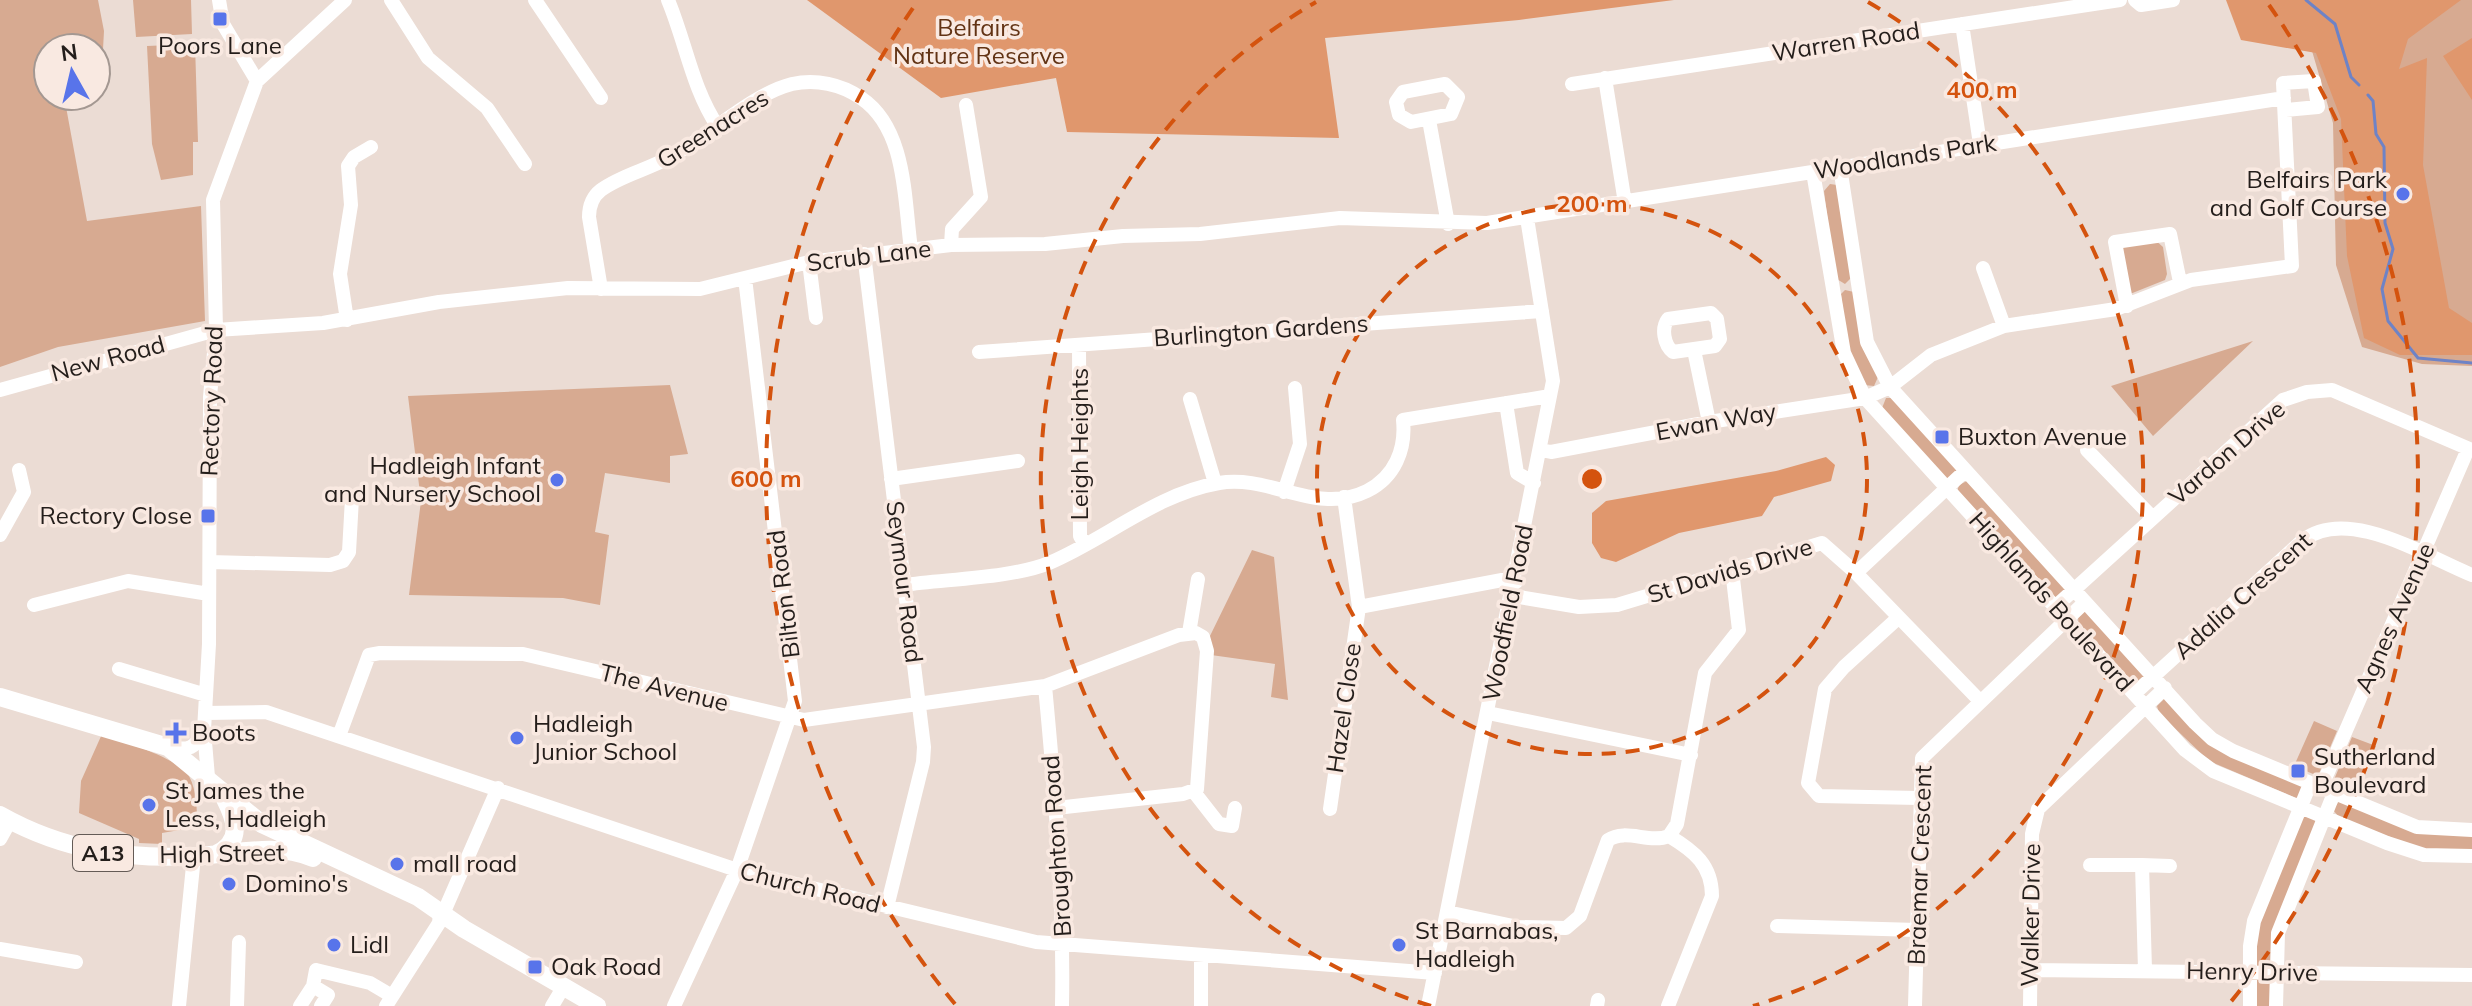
<svg xmlns="http://www.w3.org/2000/svg" width="2472" height="1006" font-family="Mulish,sans-serif">
<style>
.green{fill:#d7aa91}
.forest{fill:#e0976d}
.lines{fill:none;stroke-linecap:round;stroke-linejoin:round}
.stream{stroke:#6e83c6;stroke-width:3}
.minor{stroke:#fff;stroke-width:14}
.major{stroke:#fff;stroke-width:18}
.ring{fill:none;stroke:#d4530e;stroke-width:4;stroke-dasharray:14 10}
.poi-dot{fill:#5874ea;stroke:#f9e9e1;stroke-width:3}
.labels{text-anchor:middle;stroke-width:7;stroke-linejoin:round;paint-order:stroke}
.shield{fill:#f9e9e1;stroke:#645b56;stroke-width:2}
.shield-label{font-size:22px;font-weight:bold;fill:#241e1b}
.park-label{font-size:24px;fill:#623314;stroke:#f9e9e1}
.street-label{font-size:24px;fill:#241e1b;stroke:#f9e9e1}
.poi-label{font-size:24px;fill:#241e1b;stroke:#f9e9e1;text-anchor:start}
.centre{fill:#d4530e;stroke:#f9e9e1;stroke-width:4}
.ring-label{font-size:24px;text-anchor:middle;font-weight:bold;fill:#d4530e;stroke:#f9e9e1;stroke-width:7;stroke-linejoin:round;paint-order:stroke}
</style>
<rect width="100%" height="100%" fill="#ebdcd4"/>
<path class="green" d="M0 0H98L104 31 101 86H96V48H48V96H64L87 221 201 206 205 321 58 347 0 367Z
M133 0H191L192 34 136 37Z
M2234 0H2472V366L2422 364 2362 347 2336 265 2333 123 2310 44Z
M195 44 198 142H193V175L161 180 152 144 147 46Z
M1830 184 1837 185 1853 276 1845 284 1835 278 1824 191Z
M2154 239 2163 247 2167 274 2165 280 2125 296 2117 248Z
M1845 290 1854 292 1878 377 1874 386 1864 385 1848 352 1841 294Z
M2253 341 2153 436 2111 386Z
M670 385 688 454 670 456V483L605 473 595 532 609 535 600 605 563 598 409 595 421 501 408 396Z
M1886 398H1893L1956 467V474L1946 480 1882 408Z
M1967 481 2066 589 2058 598 2053 597 1957 492 1959 485Z
M1252 550 1274 557 1288 700 1271 697 1275 664 1211 655 1209 638Z
M2085 611 2146 678 2137 685 2131 683 2079 627 2078 617Z
M2165 698 2207 739 2302 786 2301 796 2296 798 2209 761 2159 713 2157 706Z
M2314 721 2337 731 2318 776 2294 766Z
M102 734C123 742 177 757 189 776 197 791 197 810 197 827L162 833V844L139 843V839L79 813 81 781Z
M2352 737 2376 746 2358 792 2333 782Z
M2339 801 2406 825 2472 834V851L2420 849 2339 817 2333 810Z
M2301 808 2324 817 2278 933 2274 1006H2251V946Z"/>
<path class="forest" d="M807 0H1674L1519 20 1325 38 1339 138 1067 132 1056 78 941 98Z
M2226 0H2461L2408 39 2399 69 2427 58 2423 165 2449 308 2472 323V355H2400L2364 338 2347 256 2341 119 2316 53 2241 40Z
M2472 38V100L2443 56Z
M1826 457 1835 465 1831 481 1774 497 1762 516 1679 533 1616 562 1601 558 1592 543V513L1606 501 1776 471Z"/>
<g class="lines">
<path class="stream" d="M2306 0 2335 24 2351 77 2359 85
M2368 95 2373 101 2376 134 2384 147 2385 223 2393 249 2382 289 2388 321 2418 358 2472 363"/>
<path class="minor" d="M219 0 223 24 257 81
M391 0 428 58 487 108 525 164
M535 0 601 98
M668 0C686 43 692 88 718 127
M2135 0 2141 5 2173 0
M1962 24 1980 144
M1605 78 1625 203
M1445 84 1458 97 1451 114 1411 122 1399 115 1396 102 1403 92Z
M1572 84 2120 0
M1429 120 1448 224
M1840 167 1867 342 1890 387 2195 723 2212 739 2233 751 2417 827 2472 830
M1813 172 1844 353 1865 398 2185 750 2213 771 2387 843 2424 855 2472 856
M951 245 952 229 981 197 966 105
M864 254 924 747 923 762 887 907
M809 262 816 318
M1983 268 2004 326
M601 289 589 217C589 206 592 197 601 190 621 175 650 169 672 156 709 136 752 94 792 84 816 79 841 84 861 98 907 129 904 200 911 249
M2127 306 2115 242 2170 234 2180 282
M1711 313 1717 319 1720 339 1715 346 1673 352C1664 345 1661 328 1668 319Z
M347 320 340 274 351 205 348 166 354 157 371 147
M1079 345 1080 536 1084 543
M1694 350 1709 422
M979 352 1542 311
M0 390 216 330 323 323 439 302 568 288 700 289 809 262 951 245 1045 244 1123 236 1200 234 1340 218 1487 223 2284 98
M1190 399 1215 483
M1506 403 1517 473 1534 483
M1541 450 1551 452 1709 422 1865 398 1890 387 1931 355 2004 326 2116 309 2191 280 2292 266 2283 83 2314 81 2318 107 2285 110
M2087 450 2153 518
M891 479 1018 461
M1284 492 1300 444 1295 388
M0 535 24 492 19 470
M210 562 330 565 343 561 349 552 352 498
M1856 573 1965 471
M904 585C945 579 1013 578 1049 563 1106 539 1156 494 1219 483 1270 474 1316 516 1367 491 1395 477 1406 449 1403 420L1550 396
M1513 596 1579 607 1617 605 1822 543 1856 573 1980 701
M34 605 128 581 209 594
M1359 607 1502 580 1516 582
M2055 607 2283 400 2307 392 2332 390 2472 450
M1898 618 1844 667 1825 689 1808 783 1819 796 1919 798
M1189 633 1198 579
M119 669 206 695
M1045 686C1055 792 1064 899 1062 1006
M2134 694 2302 541C2347 505 2425 556 2472 575
M205 713 266 712 737 870 1036 942 1435 973
M1488 713 1691 755
M339 736 369 655 380 653 523 654 804 720 1045 686 1179 635 1196 633 1203 637 1207 651 1197 789 1183 794 1056 808
M168 747C189 751 195 749 204 730
M208 777 204 730 209 644 210 397 216 330 213 200 257 81 345 0
M2321 788 2468 449
M1194 792 1219 824 1232 826 1235 808
M1330 809 1359 607 1344 497
M1669 836 1677 824 1705 673 1739 630 1732 570
M0 839 10 821
M2090 865H2142L2145 970
M2142 865 2170 866
M1447 912 1518 927 1566 928 1580 916 1608 840C1626 828 1649 844 1669 836
M443 914 498 788
M1777 926 1917 930
M0 949 76 962
M2032 970 2472 975
M313 986 328 995 321 1006
M179 1006 194 856
M237 1006 239 942
M300 1006 313 986 316 970 370 983 392 996
M386 1006 439 923 440 913
M552 1006 564 986
M674 1006 737 870 795 701 745 278
M1201 1006V957
M1428 1006 1553 381 1527 218
M1597 1006 1598 1000
M1668 1006 1712 896C1712 865 1694 851 1669 836
M1915 1006 1922 758 2085 602
M2030 1006 2032 834 2038 809 2165 688
M2250 1006V946L2254 921 2310 784
M2276 1006 2278 933 2334 793"/>
<path class="major" d="M0 697 168 747 262 824 418 897 464 929 597 1006
M0 815C62 850 126 860 197 856 236 854 275 842 313 858
M216 854C243 841 236 821 225 799"/>
</g>
<g class="ring">
<circle cx="1592" cy="479" r="275"/>
<path d="M1431 1006A551 551 0 0 1 1316 2M1868 2A551 551 0 0 1 1753 1006"/>
<path d="M955 1004A826 826 0 0 1 915 5M2269 5A826 826 0 0 1 2229 1004"/>
</g>
<g class="poi-dot">
<rect x="212" y="11" width="16" height="16" rx="4"/>
<circle cx="2403" cy="194" r="8"/>
<rect x="1934" y="429" width="16" height="16" rx="4"/>
<circle cx="557" cy="480" r="8"/>
<rect x="200" y="508" width="16" height="16" rx="4"/>
<path d="M172 721h8v8h8v8h-8v8h-8v-8h-8v-8h8z"/>
<circle cx="517" cy="738" r="8"/>
<rect x="2290" y="763" width="16" height="16" rx="4"/>
<circle cx="149" cy="805" r="8"/>
<circle cx="397" cy="864" r="8"/>
<circle cx="229" cy="884" r="8"/>
<circle cx="334" cy="945" r="8"/>
<circle cx="1399" cy="945" r="8"/>
<rect x="527" y="959" width="16" height="16" rx="4"/>
</g>
<g class="labels">
<rect class="shield" x="73" y="835" width="60" height="36" rx="6"/>
<g class="shield-label">
<text x="103" y="861">A13</text>
</g>
<g class="park-label">
<text x="979" y="36">Belfairs<tspan x="979" dy="28">Nature Reserve</tspan></text>
</g>
<g class="street-label">
<text transform="translate(1846 42) rotate(-9)" y="8">Warren Road</text>
<text transform="translate(713 129) rotate(-32)" y="8">Greenacres</text>
<text transform="translate(1905 157) rotate(-9)" y="8">Woodlands Park</text>
<text transform="translate(869 256) rotate(-7)" y="8">Scrub Lane</text>
<text transform="translate(1261 331) rotate(-4)" y="8">Burlington Gardens</text>
<text transform="translate(108 359) rotate(-15)" y="8">New Road</text>
<text transform="translate(212 401) rotate(-88)" y="8">Rectory Road</text>
<text transform="translate(1716 422) rotate(-10)" y="8">Ewan Way</text>
<text transform="translate(1080 444) rotate(-90)" y="8">Leigh Heights</text>
<text transform="translate(2227 453) rotate(-41)" y="8">Vardon Drive</text>
<text transform="translate(1730 571) rotate(-17)" y="8">St Davids Drive</text>
<text transform="translate(904 582) rotate(83)" y="8">Seymour Road</text>
<text transform="translate(784 594) rotate(-97)" y="8">Bilton Road</text>
<text transform="translate(2243 596) rotate(-42)" y="8">Adalia Crescent</text>
<text transform="translate(2051 602) rotate(48)" y="8">Highlands Boulevard</text>
<text transform="translate(1508 613) rotate(-79)" y="8">Woodfield Road</text>
<text transform="translate(2395 618) rotate(-66)" y="8">Agnes Avenue</text>
<text transform="translate(664 688) rotate(14)" y="8">The Avenue</text>
<text transform="translate(1344 708) rotate(-82)" y="8">Hazel Close</text>
<text transform="translate(1057 846) rotate(-94)" y="8">Broughton Road</text>
<text transform="translate(222 854) rotate(-1)" y="8">High Street</text>
<text transform="translate(1920 865) rotate(-88)" y="8">Braemar Crescent</text>
<text transform="translate(810 888) rotate(14)" y="8">Church Road</text>
<text transform="translate(2031 915) rotate(-89)" y="8">Walker Drive</text>
<text transform="translate(2252 972) rotate(1)" y="8">Henry Drive</text>
</g>
<g class="poi-label">
<text x="220" y="54" text-anchor="middle">Poors Lane</text>
<text x="2387" y="188" text-anchor="end">Belfairs Park<tspan x="2387" dy="28">and Golf Course</tspan></text>
<text x="1958" y="445">Buxton Avenue</text>
<text x="541" y="474" text-anchor="end">Hadleigh Infant<tspan x="541" dy="28">and Nursery School</tspan></text>
<text x="192" y="524" text-anchor="end">Rectory Close</text>
<text x="533" y="732">Hadleigh<tspan x="533" dy="28">Junior School</tspan></text>
<text x="192" y="741">Boots</text>
<text x="2314" y="765">Sutherland<tspan x="2314" dy="28">Boulevard</tspan></text>
<text x="165" y="799">St James the<tspan x="165" dy="28">Less, Hadleigh</tspan></text>
<text x="413" y="872">mall road</text>
<text x="245" y="892">Domino's</text>
<text x="1415" y="939">St Barnabas,<tspan x="1415" dy="28">Hadleigh</tspan></text>
<text x="350" y="953">Lidl</text>
<text x="551" y="975">Oak Road</text>
</g>
</g>
<circle cx="1592" cy="479" r="12" class="centre"/>
<g class="ring-label">
<text x="1982" y="98">400 m</text>
<text x="1592" y="212">200 m</text>
<text x="766" y="487">600 m</text>
</g>
<g transform="translate(72 72) rotate(352)"><circle r="38" fill="#f9e9e1" stroke="#a49892" stroke-width="2"/>
<path d="M0-6L14 30L0 20L-14 30Z" fill="#5874ea"/>
<text y="-12" font-size="22" font-weight="bold" text-anchor="middle" fill="#241e1b">N</text>
</g>
</svg>
